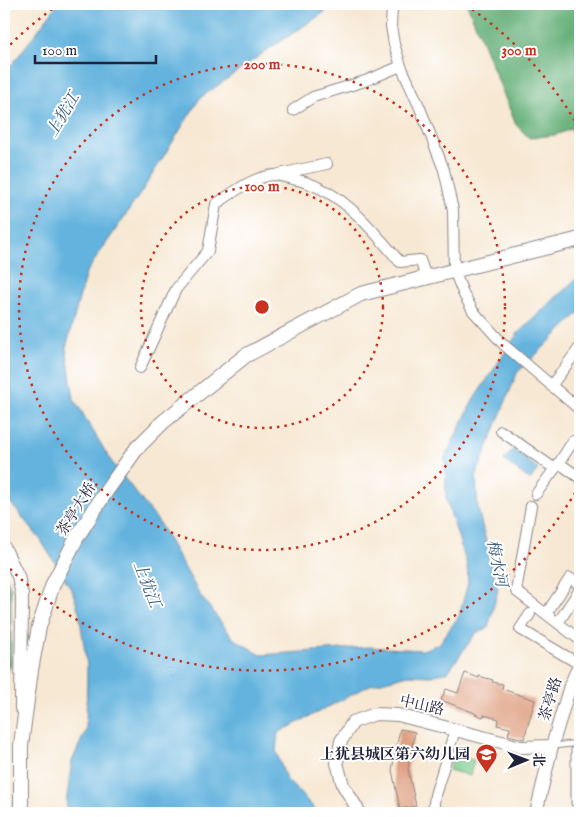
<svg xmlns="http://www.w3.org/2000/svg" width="584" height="817" font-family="'IM FELL English','Noto Serif SC',serif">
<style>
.green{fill:#7dcd8e;stroke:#507864}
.forest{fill:#66b079;stroke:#44695a}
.water{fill:#63b3de;stroke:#426a8c}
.building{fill:#e0a183}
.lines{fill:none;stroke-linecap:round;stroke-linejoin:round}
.service-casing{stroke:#8c8587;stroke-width:7}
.minor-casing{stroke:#8c8587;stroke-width:12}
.tertiary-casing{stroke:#8c8587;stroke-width:14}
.secondary-casing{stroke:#8c8587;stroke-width:16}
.service{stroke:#fff;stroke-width:5}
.minor{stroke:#fff;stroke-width:10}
.tertiary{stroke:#fff;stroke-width:12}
.secondary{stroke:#fff;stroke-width:14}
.ring{fill:none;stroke:#c8321e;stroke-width:2.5;stroke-dasharray:2.5 5}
.labels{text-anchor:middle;stroke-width:4;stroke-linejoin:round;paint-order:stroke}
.street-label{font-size:15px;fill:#22223b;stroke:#fff}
.poi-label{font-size:15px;font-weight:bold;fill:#22223b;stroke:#fff;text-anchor:end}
.water-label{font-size:16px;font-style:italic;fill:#3c5c7c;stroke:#fff}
.centre{fill:#c8321e;stroke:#fff;stroke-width:2.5}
.ring-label{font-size:15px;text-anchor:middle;font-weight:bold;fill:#c8321e;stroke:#fff;stroke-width:4;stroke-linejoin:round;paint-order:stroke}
</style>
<rect width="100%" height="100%" fill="#fff"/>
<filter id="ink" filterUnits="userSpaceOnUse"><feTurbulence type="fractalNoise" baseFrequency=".02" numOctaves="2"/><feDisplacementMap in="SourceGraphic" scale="10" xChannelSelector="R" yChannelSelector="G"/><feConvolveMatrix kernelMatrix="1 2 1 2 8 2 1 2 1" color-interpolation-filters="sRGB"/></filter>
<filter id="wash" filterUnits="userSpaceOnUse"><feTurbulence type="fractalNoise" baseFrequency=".0096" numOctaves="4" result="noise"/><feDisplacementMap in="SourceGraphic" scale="20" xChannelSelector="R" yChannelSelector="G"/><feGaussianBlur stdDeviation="1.12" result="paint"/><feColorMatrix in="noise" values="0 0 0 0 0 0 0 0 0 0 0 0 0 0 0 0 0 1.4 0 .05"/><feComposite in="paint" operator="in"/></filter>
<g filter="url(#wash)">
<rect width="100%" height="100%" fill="#f7e8d3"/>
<path class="green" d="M453 754 474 760 470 776 449 770Z"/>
<path class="forest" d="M467 4H580V125L556 135 529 138 516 125Z
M4 570 11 589V664L10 668 4 674Z"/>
<path class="water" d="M58 4H337L269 49 200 98 142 191 86 273 66 348 74 399 111 461 158 521 200 595 234 639 261 655 368 647 422 650 439 644 459 616 468 583 467 565 446 499 445 458 472 402 518 333 580 275V312L517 373 476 476 478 509 498 590 488 628 476 633 448 672 431 676 408 675 370 685 278 733 276 751 286 779 319 813H66L67 796 72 761 86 730 87 666 79 612 72 590 40 539 4 495V75Z
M513 449 538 469 530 480 504 460Z"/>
<g id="blocks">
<path class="building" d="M465 673 479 678V676L493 680 492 682 503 684 502 689 535 700 524 739 508 735 510 728 497 725 499 719 484 715 483 717 475 714V713L441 700 446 689 458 693Z
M400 729 415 732 408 769 416 806 400 809 392 770Z"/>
</g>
</g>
<g filter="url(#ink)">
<use href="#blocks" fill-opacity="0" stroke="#8c8587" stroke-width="1"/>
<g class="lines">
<defs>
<path id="service" d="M553 746 580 743
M574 803V749L580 745"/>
<path id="minor" d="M394 4 392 8 391 26 394 44 401 66 420 108 444 170 453 210 454 270 463 293 473 311 503 344 580 410
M293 110 313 97 365 81 401 66
M279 174 327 164
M140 368 176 289 208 251 216 204C234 192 252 177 274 175 280 175 287 178 293 179 340 188 370 227 400 262L420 260 426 277
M551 386 580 347
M573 404 580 394
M501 431 555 469
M559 463 573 441
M536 494 559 463 580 478
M531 506 516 591 580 640
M530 614 520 629 574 661
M546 614 570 578 580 585
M558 623 580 589
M433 813 435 795 455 730"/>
<path id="tertiary" d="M4 547 18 576 22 595 21 708
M360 813 343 785 337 763 341 741 353 722 375 714 398 715 521 747 552 746
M536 813 552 746 570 686 580 663"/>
<path id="secondary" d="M21 813V745L31 670 39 627 53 584 77 537 105 493 137 448 163 422 245 356 361 294 580 239"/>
</defs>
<use href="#service" class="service-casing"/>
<use href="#minor" class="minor-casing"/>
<use href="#tertiary" class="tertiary-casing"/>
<use href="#secondary" class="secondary-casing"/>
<use href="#service" class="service"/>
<use href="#minor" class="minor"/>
<use href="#tertiary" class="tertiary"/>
<use href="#secondary" class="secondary"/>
</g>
</g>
<g class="ring">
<circle cx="262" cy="307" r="121"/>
<circle cx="262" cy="307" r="243"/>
<path d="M579 486A364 364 0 0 1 5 564M5 50A364 364 0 0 1 58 5M466 5A364 364 0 0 1 579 128"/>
</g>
<defs>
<symbol id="school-pin" viewBox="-11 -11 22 30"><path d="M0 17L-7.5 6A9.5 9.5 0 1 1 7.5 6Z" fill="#c8321e" stroke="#fff"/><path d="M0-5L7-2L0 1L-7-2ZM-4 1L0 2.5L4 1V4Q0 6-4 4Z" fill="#fff"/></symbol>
</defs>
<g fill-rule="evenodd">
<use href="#school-pin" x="474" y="742" width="25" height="34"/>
</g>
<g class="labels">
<g class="street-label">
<text transform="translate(76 509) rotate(-58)" y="5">茶亭大桥</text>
<text transform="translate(550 699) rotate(-73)" y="5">茶亭路</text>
<text transform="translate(422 705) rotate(13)" y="5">中山路</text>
</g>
<g class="poi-label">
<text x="470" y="759">上犹县城区第六幼儿园</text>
</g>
<g class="water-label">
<text transform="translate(62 114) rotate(-59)" y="6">上犹江</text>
<text transform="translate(498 563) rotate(78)" y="6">梅水河</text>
<text transform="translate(148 584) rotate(69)" y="6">上犹江</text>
</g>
</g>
<circle cx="262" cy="307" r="8" class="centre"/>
<g class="ring-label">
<text x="519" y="55">300 m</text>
<text x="262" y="69">200 m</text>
<text x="262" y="191">100 m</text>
</g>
<rect width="584" height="817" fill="none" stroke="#fff" stroke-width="20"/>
<g transform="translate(526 760) rotate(89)" stroke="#ffffff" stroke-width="4" paint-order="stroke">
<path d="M0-4L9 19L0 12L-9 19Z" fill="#22223b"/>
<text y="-8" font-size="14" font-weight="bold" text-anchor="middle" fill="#22223b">北</text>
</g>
<path d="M35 55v8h121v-8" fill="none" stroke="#22223b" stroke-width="2.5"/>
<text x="42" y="55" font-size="15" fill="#22223b" stroke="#ffffff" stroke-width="4" paint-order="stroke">100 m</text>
</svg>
